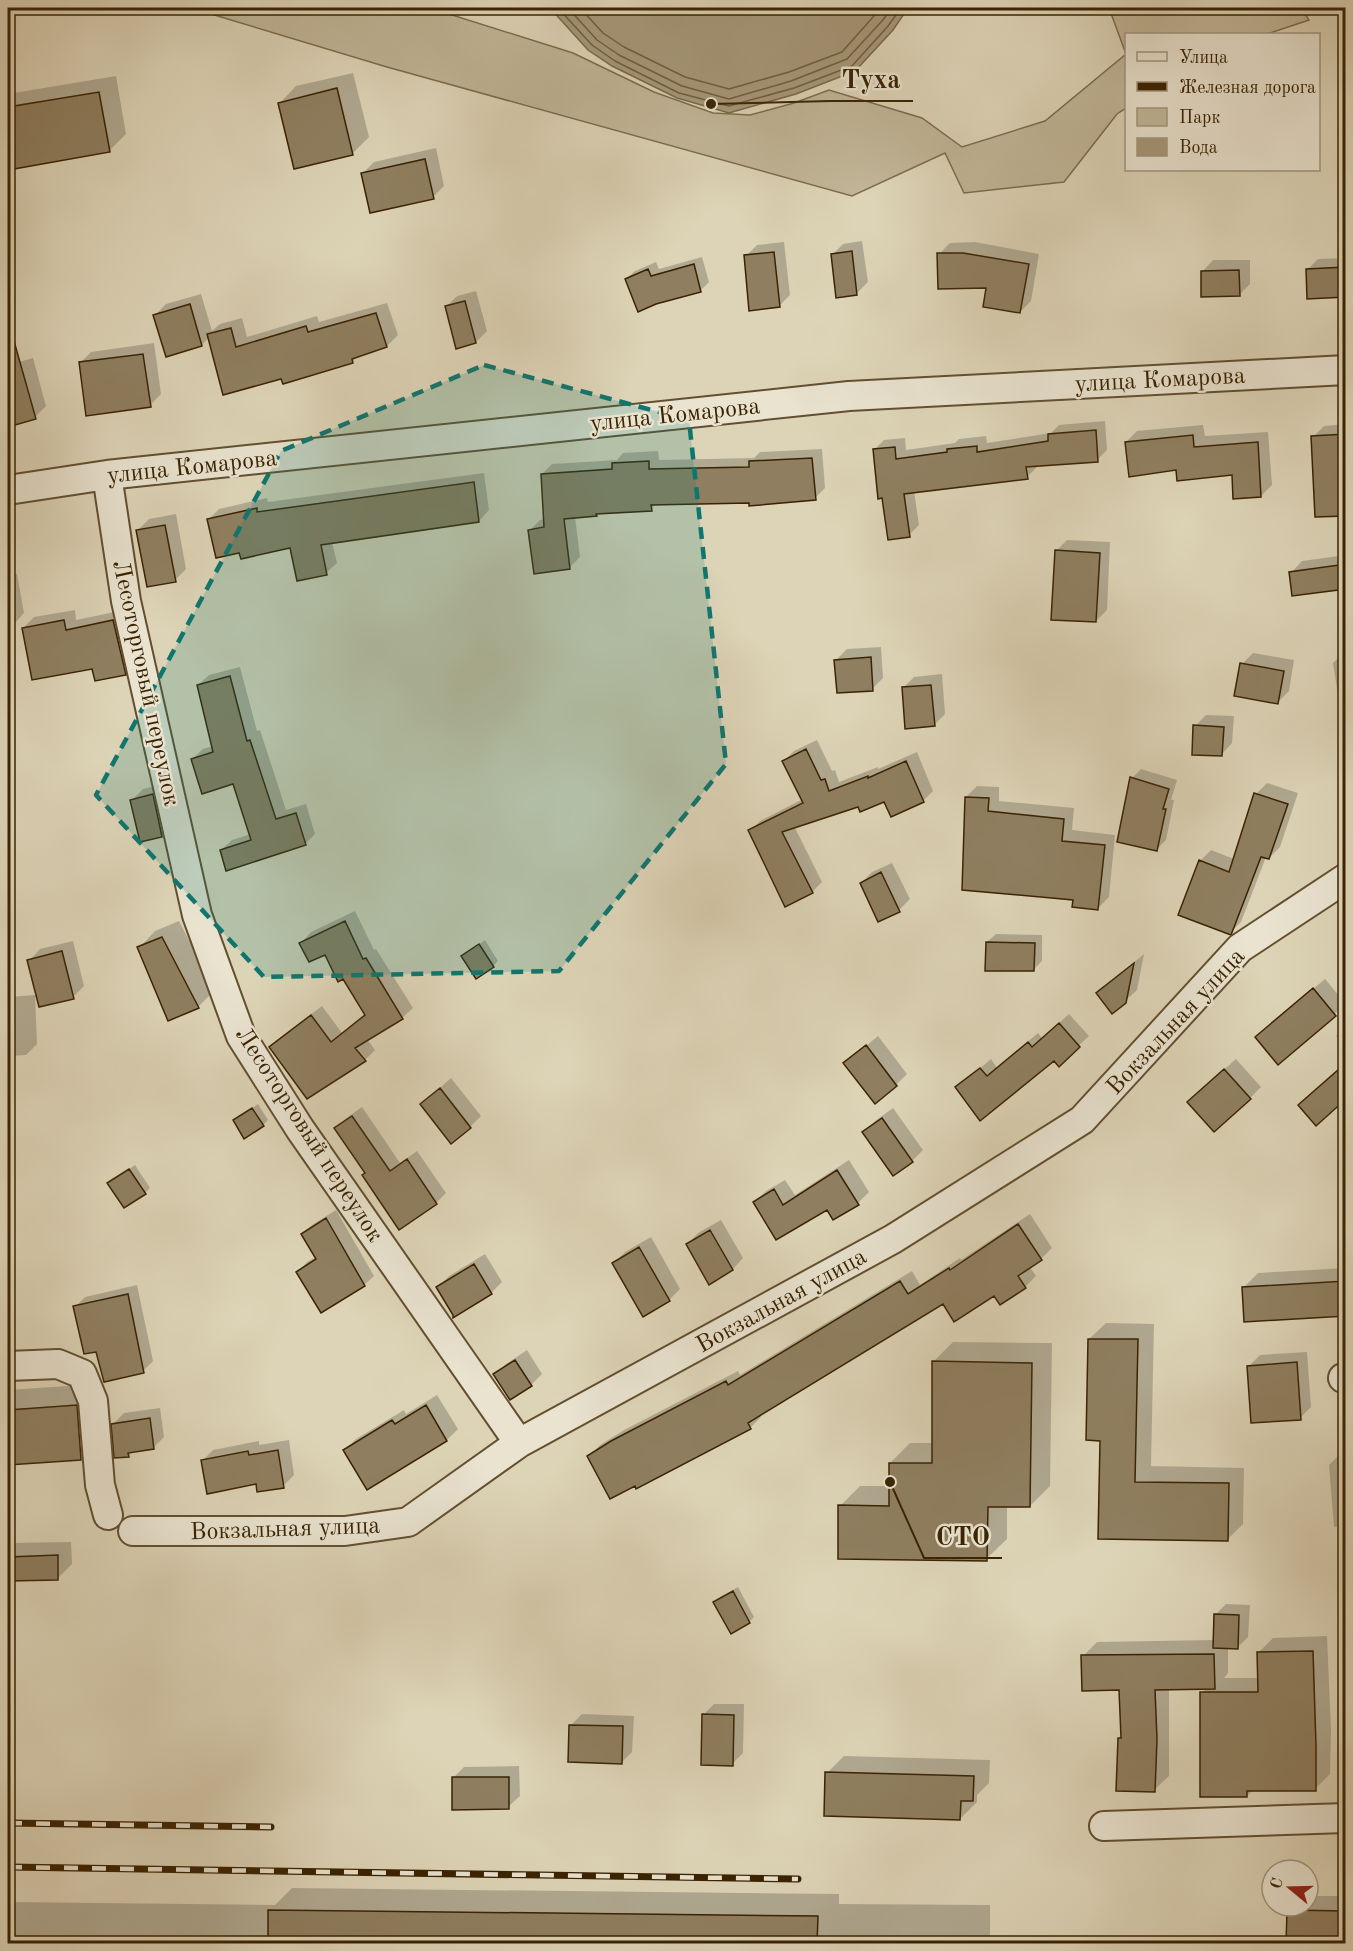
<svg xmlns="http://www.w3.org/2000/svg" width="1353" height="1951" font-family="'Old Standard TT',serif">
<style>
.green{fill:#c1b698;stroke:#7e6c4d;stroke-width:1.5}
.water{fill:#a69879;stroke:#7b6949;stroke-width:1.5}
.shadow{fill:#0003}
.lines{fill:none;stroke-linecap:round;stroke-linejoin:round}
.shore{stroke:#705e3e;stroke-width:1.5}
.building{fill:#8f7f60;stroke:#3a2302;stroke-width:1.5}
.minor-casing{stroke:#634f2f;stroke-width:32}
.minor{stroke:#e9e3d0;stroke-width:28}
.rail-casing{stroke:#3a2302;stroke-width:7}
.rail{stroke:#e9e3d0;stroke-width:4.5;stroke-dasharray:14;stroke-linecap:butt}
.marked{fill:#0f766e;fill-opacity:0.2;stroke:#0f766e;stroke-width:4.5;stroke-dasharray:12 8;stroke-linejoin:round}
.labels{text-anchor:middle;stroke-width:5;stroke-linejoin:round;paint-order:stroke}
.street-label{font-size:24px;fill:#3a2302;stroke:#e9e3d0}
.leader{fill:none;stroke:#3a2302;stroke-width:2}
.callout-dot{fill:#3a2302;stroke:#e9e3d0;stroke-width:2}
.callout-label{font-size:26px;text-anchor:middle;font-weight:bold;fill:#3a2302;stroke:#e9e3d0;stroke-width:5;stroke-linejoin:round;paint-order:stroke}
</style>
<rect width="100%" height="100%" fill="#ddd4b7"/>
<filter id="stains"><feTurbulence type="fractalNoise" baseFrequency=".00333" numOctaves="4"/><feColorMatrix values="0 0 0 0 .2 0 0 0 0 .09 0 0 0 0 .02 0 0 0 .5 -.17"/></filter>
<radialGradient id="worn" r=".72"><stop offset=".6" stop-color="#630" stop-opacity="0"/><stop offset="1" stop-color="#630" stop-opacity=".3"/></radialGradient>
<path class="green" d="M191 8H430L573 53 654 92 713 113 750 115 794 103 829 90 922 118 962 147 1045 121 1126 54 1109 8H1301L1309 20 1267 34H1126V108L1117 114 1064 182 964 193 945 153 852 196 387 67Z"/>
<path class="water" d="M550 8H908L893 30 855 71 796 94 729 113 677 98 612 66 588 50Z"/>
<path class="shadow" d="M353 73 369 137 352 154 280 103 296 86Z
M116 76 126 134 109 151 8 168V94Z
M436 148 444 186 433 197 363 173 374 162Z
M862 241 868 282 857 293 832 255 843 244Z
M784 242 790 295 779 306 746 256 757 245Z
M975 242 1039 254 1031 301 1020 312 988 287 939 254 950 243Z
M702 257 709 282 700 291 626 279 635 271 656 262 659 269Z
M1346 258V295L1307 270 1318 259Z
M1213 260H1250V284L1239 295 1202 272Z
M476 291 487 331 476 342 446 307 457 296Z
M201 294 212 331 220 324 242 318 247 337 317 316 319 322 387 303 398 335 387 346 359 355 352 362 282 378 209 337 202 345 167 355 155 315 166 304Z
M154 343 161 394 150 405 80 363 91 352Z
M33 358 46 406 35 417 8 425V365Z
M1105 421 1107 450 1097 460 1037 465V467L1027 477 914 491 919 525 909 535 874 450 884 440 905 438 906 450 955 443 959 439 986 436 987 443 1051 433 1059 425Z
M1346 424V514L1313 437 1324 426Z
M1203 425 1205 436 1268 432 1272 485 1261 496 1233 474 1177 468 1126 442 1137 431Z
M822 449 825 488 815 498 657 503 651 509 599 512 596 515 575 517 580 557 570 567 530 530 540 520 545 519 542 474 552 464 617 460 623 453 658 451 659 460 754 458 760 452Z
M484 473 489 510 479 521 332 542 337 563 326 573 292 546 241 551 209 519 219 509 267 498 268 502Z
M176 514 186 569 175 580 138 530 149 519Z
M1067 540 1110 542 1107 610 1096 621 1056 551Z
M1346 555V587L1291 573 1302 561Z
M8 574H17L24 613 15 623H8Z
M75 610 76 620 124 610 136 662 125 673 93 667 23 628 34 617Z
M881 647 883 678 872 689 836 660 847 649Z
M1346 651V713L1341 714 1333 663Z
M1253 653 1294 660 1289 691 1278 702 1242 664Z
M240 667 257 731 260 730 286 810 306 804 315 834 305 844 221 850 232 840 251 834 234 782 192 759 203 749 213 746 198 685 209 675Z
M942 674 945 714 934 725 903 688 914 677Z
M1206 715 1234 716 1232 743 1221 755 1195 726Z
M817 740 832 771 835 770 839 782 878 767V769L917 752 933 791 923 801 885 800 859 805 794 826 822 882 812 892 750 831 760 821 803 799 784 761 794 751Z
M1141 769 1177 780 1171 800H1174L1166 840 1157 849 1132 778Z
M1267 783 1298 793 1280 847 1269 858 1266 857 1241 922 1230 933 1200 861 1211 850 1234 859 1256 794Z
M164 784 173 824 162 835 132 800 143 789Z
M977 786 999 787V801L1074 808 1072 830 1115 835 1109 897 1098 908 1074 899 966 797Z
M892 863 910 899 899 910 861 883 872 872Z
M355 911 374 950 376 949 413 1008 402 1018 367 1039 375 1050 365 1060 271 1047 281 1037 322 1006 342 1033 366 1013 344 977 326 953 301 943 311 932Z
M179 921 215 990 198 1007 139 948 155 931Z
M996 934 1042 935V961L1033 970 987 942Z
M485 940 498 961 493 966 463 956Z
M73 941 84 986 73 997 29 961 40 949Z
M1144 954 1137 990 1125 1001 1098 993Z
M1325 979 1346 1004 1278 1063 1268 1027Z
M35 995 37 1044 26 1055 8 1056V997Z
M1069 1014 1089 1036 1059 1064 1054 1059 957 1088 991 1059 997 1068 1038 1033 1042 1038Z
M1346 1027V1046L1336 1036Z
M878 1036 907 1074 896 1085 845 1063Z
M1236 1059 1261 1087 1250 1098 1200 1091Z
M451 1078 481 1116 470 1127 422 1104Z
M258 1104 268 1120 263 1125 234 1121Z
M362 1107 400 1163 417 1151 446 1193 436 1203 400 1228 367 1173 336 1128 345 1119Z
M893 1108 923 1150 912 1161 864 1132 875 1121Z
M849 1160 869 1192 858 1203 827 1208 776 1238 755 1202 766 1191 785 1180 795 1195Z
M135 1165 150 1188 145 1193 109 1183Z
M336 1210 374 1276 364 1285 298 1272 307 1262 316 1257 302 1234 312 1225Z
M1030 1214 1052 1248 1041 1259 1029 1266 1036 1276 1025 1287 994 1294 943 1302 759 1414 761 1417 750 1428 589 1456 600 1445 624 1430 738 1371 740 1375 912 1271 920 1285 960 1258 961 1260Z
M721 1220 743 1258 733 1269 688 1244 698 1233Z
M651 1237 680 1289 669 1300 614 1263 625 1252Z
M485 1254 502 1282 491 1293 438 1287 449 1276Z
M1346 1268V1314L1243 1288 1258 1273Z
M137 1285 153 1361 143 1371 97 1350 75 1307 85 1297Z
M1106 1323 1154 1324 1151 1466 1244 1468 1243 1524 1227 1540 1100 1538 1101 1439 1089 1339Z
M953 1342 1052 1343 1050 1486 1030 1506H1007V1539L986 1559 840 1506 860 1486H890V1463L910 1443H933V1362Z
M527 1350 542 1374 531 1385 495 1375 506 1364Z
M1307 1352 1311 1407 1300 1418 1249 1366 1260 1355Z
M98 1384 103 1437 81 1459 8 1464V1390Z
M437 1395 458 1429 447 1440 368 1487 345 1450 356 1439 404 1410 406 1414Z
M160 1408 164 1437 153 1448 133 1451 128 1456 113 1424 124 1413Z
M289 1440 294 1475 283 1486 257 1482 202 1461 213 1450 259 1441V1445Z
M1346 1453V1526L1334 1527 1329 1465 1340 1454Z
M71 1542 72 1564 58 1578 8 1580V1543Z
M738 1587 754 1617 749 1622 715 1602 720 1597Z
M1346 1589V1649H1338V1596Z
M1226 1604 1250 1605 1248 1637 1237 1648 1228 1647V1673L1224 1678H1259L1258 1653 1273 1638 1327 1636 1331 1730 1330 1774 1315 1789H1254L1247 1796 1202 1693 1207 1688H1169V1776L1154 1790 1120 1739 1122 1736 1120 1689 1083 1656 1097 1642 1215 1640V1615Z
M714 1704H744L743 1753 732 1764 703 1715Z
M582 1714 634 1716 632 1752 621 1763 571 1725Z
M844 1756 990 1760 989 1783 977 1795V1802L960 1819 827 1773Z
M519 1766 520 1796 508 1807 453 1778 464 1767Z
M292 1888 839 1894V1904L990 1905V1944H8V1902L275 1905Z
M1308 1896H1346V1944L1289 1910 1293 1906H1308Z"/>
<g class="lines">
<path class="shore" d="M558 8 592 45 615 61 679 93 729 106 794 88 852 66 888 26 901 8
M568 8 597 40 619 55 682 86 729 99 791 81 847 59 882 21 892 8
M580 8 603 33 624 47 685 77 729 89 789 72 842 52 881 8"/>
</g>
<path class="building" d="M337 88 353 155 294 169 278 103Z
M99 92 110 152 8 170V107Z
M425 159 434 199 370 213 361 173Z
M852 251 857 295 836 298 831 254Z
M774 252 780 307 749 311 744 255Z
M937 253H963L1029 264 1020 313 983 307 986 288 938 289Z
M694 264 701 292 656 304 638 312 625 279 648 269 651 276Z
M1346 267V297L1307 299 1306 269Z
M1239 270 1240 296 1201 297V271Z
M465 301 476 343 456 349 445 306Z
M190 304 202 346 166 357 153 315Z
M376 313 387 347 352 359 353 363 283 384 281 379 223 395 207 334 231 328 236 347 306 326 308 332Z
M8 341H14L36 419 8 427Z
M143 354 151 407 86 416 79 362Z
M1096 430 1098 462 1026 467 1028 479 904 494 910 537 888 540 882 498 878 499 873 449 895 447 896 459 947 452V449L977 446V452L1048 441V434Z
M1346 434V516L1315 517 1311 436Z
M1193 435 1194 447 1258 442 1261 497 1233 499 1232 475 1177 481 1176 470 1129 477 1125 442Z
M812 458 816 500 749 506V503L651 505 652 511 596 514 597 516 564 519 570 569 534 574 528 530 544 527 541 474 612 469V463L649 461V469L749 467V461Z
M474 482 479 522 321 545 327 575 297 581 290 548 241 559 239 553 216 558 207 519 257 508V512Z
M165 525 176 582 147 587 136 530Z
M1055 550 1100 553 1096 622 1051 620Z
M1346 564V589L1292 596 1289 572Z
M64 620 66 630 113 620 126 675 95 681 92 669 32 680 22 628Z
M871 657 873 691 837 693 834 660Z
M1240 663 1284 671 1278 704 1234 696Z
M230 676 247 741 250 740 276 819 296 813 306 845 226 871 220 850 251 840 233 784 202 794 191 759 213 752 197 685Z
M931 685 935 726 905 729 902 687Z
M1193 725 1224 727 1222 756 1192 755Z
M806 749 821 780 825 779 829 791 868 776V778L906 761 924 802 891 817 884 802 860 812 858 807 782 832 813 893 785 907 748 830 803 803 782 761Z
M1130 777 1169 789 1163 809H1166L1157 851 1117 842Z
M1254 793 1288 804 1269 859 1261 857 1231 935 1178 915 1199 860 1229 872Z
M153 794 162 837 140 842 130 800Z
M965 797 989 798 988 811 1064 819 1062 841 1105 845 1098 910 1072 907 1073 900 962 890Z
M881 872 900 912 878 922 860 883Z
M345 921 363 959 366 958 403 1019 355 1048 366 1061 307 1099 269 1047 311 1015 331 1042 365 1015 343 979 338 982 325 955 309 962 299 943Z
M162 937 199 1008 168 1021 137 947Z
M986 942 1035 943 1034 971H985Z
M479 944 494 967 476 979 461 956Z
M62 951 74 999 39 1007 27 960Z
M1134 963 1126 1003 1112 1014 1096 993Z
M1313 988 1336 1016 1278 1065 1255 1037Z
M1059 1023 1080 1047 1059 1067 1054 1061 980 1121 955 1087 980 1068 987 1076 1028 1042 1032 1047Z
M866 1045 897 1086 875 1104 843 1063Z
M1346 1063V1099L1316 1126 1298 1105Z
M1224 1069 1251 1099 1214 1132 1187 1102Z
M440 1088 471 1128 451 1144 420 1104Z
M252 1108 264 1126 244 1139 233 1120Z
M352 1116 390 1171 407 1159 437 1204 399 1230 362 1175 365 1173 334 1128Z
M882 1118 913 1162 893 1176 862 1132Z
M129 1169 146 1194 124 1208 107 1183Z
M837 1170 859 1205 833 1220 827 1210 776 1240 753 1202 774 1189 783 1205Z
M326 1218 365 1286 321 1313 296 1272 316 1259 301 1234Z
M1018 1224 1042 1260 1018 1276 1026 1288 1000 1305 994 1296 954 1322 943 1304 748 1423 751 1429 636 1489 635 1486 610 1499 587 1456 611 1441 726 1381 728 1385 900 1281 908 1294 949 1268 950 1270Z
M710 1230 733 1270 709 1285 686 1244Z
M639 1247 670 1301 643 1317 612 1263Z
M474 1264 492 1294 453 1318V1315L436 1287Z
M1346 1281V1316L1244 1322 1242 1287Z
M128 1294 144 1373 104 1382 96 1352 84 1354 73 1306Z
M1088 1339H1138L1135 1482 1229 1483 1228 1541 1098 1539 1100 1441 1086 1440Z
M515 1360 532 1386 510 1400 493 1374Z
M932 1361 1032 1363 1030 1507H988L987 1561 838 1559V1505L889 1506V1463H932Z
M1297 1362 1301 1420 1251 1423 1247 1366Z
M77 1405 81 1460 8 1465V1410Z
M426 1405 447 1441 367 1490 343 1450 392 1420 395 1424Z
M150 1418 154 1449 128 1453 129 1457 114 1458 111 1424Z
M278 1450 284 1488 257 1492 256 1484 207 1494 201 1460 248 1451 249 1455Z
M58 1555V1580L8 1581V1557Z
M733 1591 750 1623 731 1634 713 1602Z
M1214 1614 1239 1615 1238 1649 1213 1648Z
M1313 1651 1316 1746V1791H1247V1797H1200V1692H1258L1257 1652Z
M1214 1654 1215 1689 1155 1690 1157 1739 1155 1792 1116 1791 1118 1738H1121L1119 1690 1082 1691 1081 1655Z
M702 1714 734 1715 733 1766 701 1765Z
M569 1725 623 1726 622 1764 568 1762Z
M825 1772 974 1776 973 1801H961L960 1820 824 1816Z
M452 1777H509V1809L452 1810Z
M268 1910 818 1916 817 1944H268Z
M1287 1910 1346 1911V1944H1286Z"/>
<g class="lines">
<defs>
<path id="minor" d="M107 475 126 601 197 915 241 1036 300 1129 519 1443
M8 490 107 475 849 396 1346 370
M8 1366 58 1364 82 1374 93 1401 100 1485 108 1515
M1343 1378 1346 1377
M133 1531H345L408 1522 519 1443 893 1239 1082 1120 1240 948 1346 878
M1104 1826 1346 1818"/>
</defs>
<use href="#minor" class="minor-casing"/>
<use href="#minor" class="minor"/>
<defs>
<path id="rail" d="M8 1823 271 1827
M8 1867 798 1879"/>
</defs>
<use href="#rail" class="rail-casing"/>
<use href="#rail" class="rail"/>
</g>
<path class="marked" d="M484 365 689 420 726 764 559 971 264 977 96 795 281 451Z"/>
<g class="labels">
<g class="street-label">
<text transform="translate(1160 379) rotate(-3)" y="8">улица Комарова</text>
<text transform="translate(675 414) rotate(-6)" y="8">улица Комарова</text>
<text transform="translate(192 466) rotate(-6)" y="8">улица Комарова</text>
<text transform="translate(147 683) rotate(78)" y="8">Лесоторговый переулок</text>
<text transform="translate(1175 1021) rotate(-47)" y="8">Вокзальная улица</text>
<text transform="translate(310 1134) rotate(57)" y="8">Лесоторговый переулок</text>
<text transform="translate(781 1300) rotate(-29)" y="8">Вокзальная улица</text>
<text transform="translate(285 1528) rotate(-2)" y="8">Вокзальная улица</text>
</g>
</g>
<path class="leader" d="M711 104L830 101H913M890 1482L924 1558H1002"/>
<g class="callout-dot">
<circle cx="711" cy="104" r="6"/>
<circle cx="890" cy="1482" r="6"/>
</g>
<g class="callout-label">
<text x="871" y="88">Туха</text>
<text x="963" y="1545">СТО</text>
</g>
<rect width="1353" height="1951" fill="none" stroke="#ddd4b7" stroke-width="30"/>
<rect x="9" y="9" width="1335" height="1933" fill="none" stroke="#3a2302" stroke-width="3"/>
<rect x="15" y="15" width="1323" height="1921" fill="none" stroke="#3a2302" stroke-width="1.5"/>
<rect x="1125" y="33" width="195" height="138" fill="#e9e3d0" stroke="#a3967e" stroke-width="1.5"/>
<rect x="1137" y="52" width="30" height="9" fill="#e9e3d0" stroke="#a3967e" stroke-width="1.5"/>
<text x="1179" y="63" font-size="18" fill="#3a2302">Улица</text>
<rect x="1137" y="82" width="30" height="9" fill="#3a2302" stroke="#a3967e" stroke-width="1.5"/>
<text x="1179" y="93" font-size="18" fill="#3a2302">Железная дорога</text>
<rect x="1137" y="108" width="30" height="18" fill="#c1b698" stroke="#a3967e" stroke-width="1.5"/>
<text x="1179" y="123" font-size="18" fill="#3a2302">Парк</text>
<rect x="1137" y="138" width="30" height="18" fill="#a69879" stroke="#a3967e" stroke-width="1.5"/>
<text x="1179" y="153" font-size="18" fill="#3a2302">Вода</text>
<g transform="translate(1290 1888) rotate(289)"><circle r="28" fill="#e9e3d0" stroke="#a3967e" stroke-width="1.5"/>
<path d="M0-4.5L10 22L0 15L-10 22Z" fill="#8f2418"/>
<text y="-9" font-size="16" font-weight="bold" text-anchor="middle" fill="#3a2302">С</text>
</g>
<rect width="100%" height="100%" filter="url(#stains)"/>
<rect width="100%" height="100%" fill="url(#worn)"/>
</svg>
